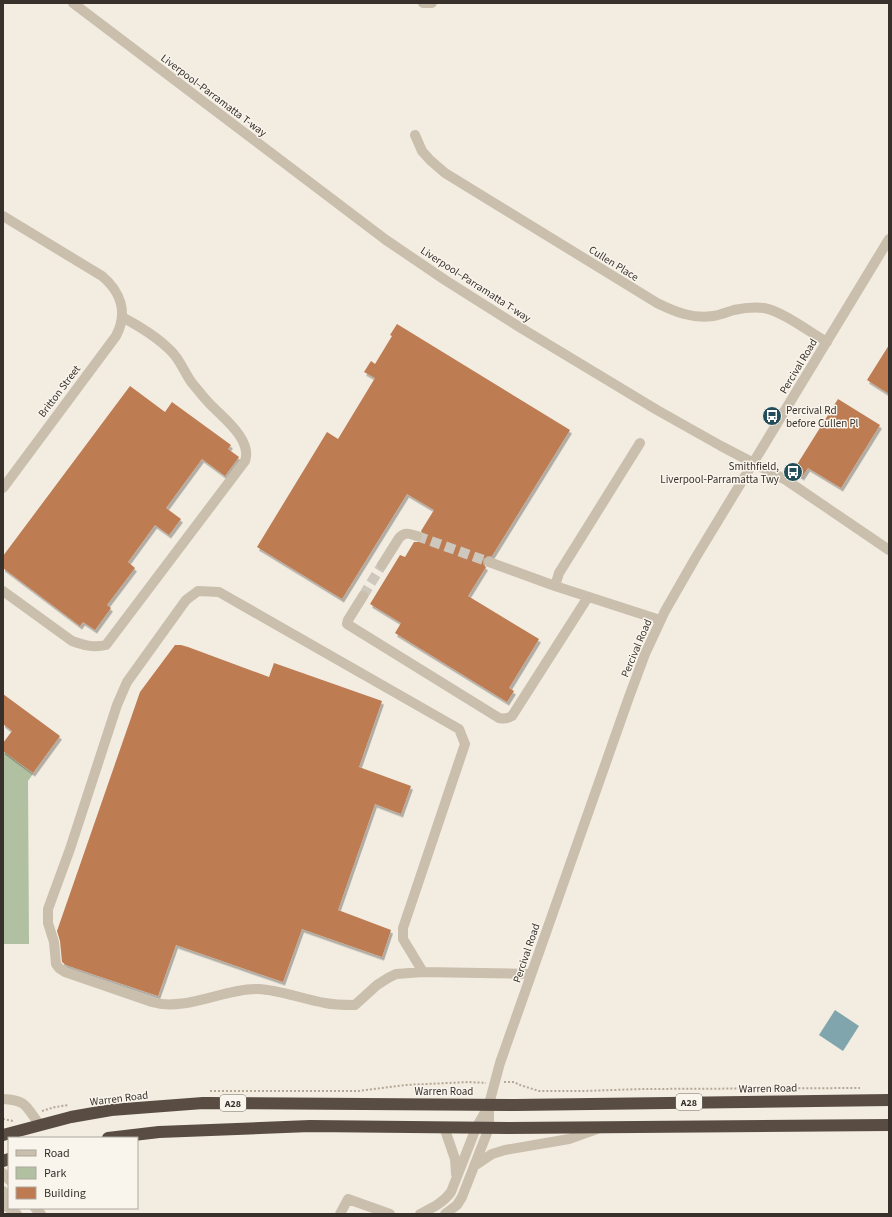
<svg xmlns="http://www.w3.org/2000/svg" width="892" height="1217" font-family="'Source Sans 3',sans-serif">
<style>
.green{fill:#b1c0a1}
.water{fill:#81a5ad}
.building{fill:#be7b52;filter:url(#shadow)}
.lines{fill:none;stroke-linecap:round;stroke-linejoin:round}
.minor-tunnel{stroke:#cdc7bd;stroke-width:10;stroke-dasharray:10 5;stroke-linecap:butt}
.path{stroke:#b5a897;stroke-width:2;stroke-dasharray:2 2;stroke-linecap:butt}
.minor{stroke:#cabead;stroke-width:10}
.highway{stroke:#594d43;stroke-width:12}
.labels{text-anchor:middle;stroke-width:3;stroke-linejoin:round;paint-order:stroke}
.shield{fill:#f9f5ed;stroke:#726c65;stroke-width:1}
.shield-label{font-size:10px;font-weight:bold;fill:#38312b}
.street-label{font-size:11px;fill:#38312b;stroke:#f9f5ed}
.poi-label{font-size:11px;fill:#38312b;stroke:#f9f5ed;text-anchor:start}
</style>
<defs>
<filter id="shadow"><feDropShadow dx="2" dy="3.5" stdDeviation="0" flood-color="#0004"/></filter>
</defs>
<rect width="100%" height="100%" fill="#f2ece1"/>
<path class="green" d="M3 751 33 774 28 781 29 944H3Z"/>
<path class="water" d="M835 1010 859 1026 843 1051 819 1035Z"/>
<path class="building" d="M397 324 570 430 492 556H488L483 559V564L486 567 468 596 539 639 509 688 514 691 507 702 395 633 401 623 370 604 400 555 405 557 414 542H418L422 540 423 535 421 531 434 510 407 494 342 599 257 547 327 432 338 439 375 378 364 372 371 361 375 364 392 336 390 335Z
M889 345V394L867 380Z
M130 386 165 412 172 402 231 445 228 449 239 457 225 476 202 459 166 508 181 519 169 535 155 525 128 562 135 568 107 605 111 608 95 630 83 622 80 626 3 568V556Z
M838 399 880 425 841 488 808 468 802 477 793 471Z
M175 645H181L188 647 269 677 274 663 382 701 359 767 411 786 401 814 375 804 338 910 391 930 382 957 302 929 283 982 176 945 158 996 92 974 66 965 62 962 60 941 57 931 140 692Z
M3 694 60 736 33 773 3 751V743L12 731 3 724Z"/>
<g class="lines">
<path class="minor-tunnel" d="M417 536 489 562
M363 596 382 565"/>
<path class="path" d="M504 1082H514L520 1085 539 1091H584L642 1089 860 1088
M210 1091H359L405 1085 469 1082 486 1083
M42 1111 55 1107 69 1105
M3 1119 13 1121"/>
<path class="minor" d="M73 3 386 240 445 280 521 328 657 410 721 446 786 480 889 550
M423 3H432
M415 135 422 151 430 160 445 173 657 303C675 312 693 319 713 316 720 315 727 312 734 310 743 308 755 307 764 308 782 311 811 333 827 342
M3 216 102 276C121 292 128 313 116 336L3 488
M489 562 555 586 660 620
M382 565 399 538C405 531 410 534 417 536
M555 586 559 573 640 443
M3 591 72 641C83 645 93 648 106 645L245 461C252 441 226 420 214 408 206 401 199 391 192 383 184 372 180 359 170 350 156 336 139 326 122 317
M363 596 348 620 347 624 499 718C504 719 507 719 512 716L588 597
M423 972 403 939V928L465 744 459 729 219 592 198 591 186 600 127 682 117 705 70 849 48 909V923L54 942 56 964 59 968 65 972 152 1002C185 1012 225 988 258 989 281 990 302 999 325 1003 334 1005 345 1005 355 1005L377 985 388 978 396 974 423 972 531 974
M3 1099C28 1100 26 1108 40 1125
M444 1127 455 1159 456 1174
M474 1166 492 1154 505 1150 569 1139 597 1129
M3 1173 9 1180
M3 1191 9 1198
M3 1204 17 1214
M35 1208 41 1214
M340 1214 348 1199 390 1214
M420 1214C432 1208 443 1203 451 1192L476 1128 488 1107
M445 1214 457 1205 462 1197 489 1128V1104L500 1063 629 697 645 654 665 611 696 557 889 239"/>
<path class="highway" d="M3 1135 71 1117 111 1110 203 1103 515 1105 889 1100
M108 1138 159 1132 310 1126 509 1128 889 1125
M3 1161 9 1159"/>
</g>
<defs>
<symbol id="bus-disc" viewBox="-11 -11 22 22"><circle r="9.5" fill="#234d58" stroke="#f9f5ed"/><path d="M-5-6H5V4H4V6H2V4H-2V6H-4V4H-5ZM-3.5-4V0h7V-4ZM-3.5 1.2v1.5H-2V1.2ZM2 1.2v1.5H3.5V1.2Z" fill="#fff"/></symbol>
</defs>
<g fill-rule="evenodd">
<use href="#bus-disc" x="761" y="405" width="22" height="22"/>
<use href="#bus-disc" x="782" y="461" width="22" height="22"/>
</g>
<g class="labels">
<g class="shield">
<rect x="676" y="1094" width="26" height="16" rx="3"/>
<rect x="220" y="1095" width="26" height="16" rx="3"/>
</g>
<g class="shield-label">
<text x="689" y="1106">A28</text>
<text x="233" y="1107">A28</text>
</g>
<g class="street-label">
<text transform="translate(214 95) rotate(37)" y="4">Liverpool–Parramatta T-way</text>
<text transform="translate(614 263) rotate(32)" y="4">Cullen Place</text>
<text transform="translate(476 284) rotate(33)" y="4">Liverpool–Parramatta T-way</text>
<text transform="translate(798 366) rotate(-59)" y="4">Percival Road</text>
<text transform="translate(59 391) rotate(-53)" y="4">Britton Street</text>
<text transform="translate(636 648) rotate(-67)" y="4">Percival Road</text>
<text transform="translate(526 953) rotate(-71)" y="4">Percival Road</text>
<text transform="translate(768 1088) rotate(-1)" y="4">Warren Road</text>
<text x="444" y="1095">Warren Road</text>
<text transform="translate(119 1098) rotate(-7)" y="4">Warren Road</text>
</g>
<g class="poi-label">
<text x="786" y="414">Percival Rd<tspan x="786" dy="13">before Cullen Pl</tspan></text>
<text x="779" y="470" text-anchor="end">Smithfield,<tspan x="779" dy="13">Liverpool-Parramatta Twy</tspan></text>
</g>
</g>
<rect width="892" height="1217" fill="none" stroke="#38312b" stroke-width="8"/>
<rect x="8" y="1137" width="130" height="72" fill="#f9f5ed" stroke="#aca79f"/>
<rect x="16" y="1150" width="20" height="6" fill="#cabead" stroke="#aca79f"/>
<text x="44" y="1157" font-size="12" fill="#38312b">Road</text>
<rect x="16" y="1167" width="20" height="12" fill="#b1c0a1" stroke="#aca79f"/>
<text x="44" y="1177" font-size="12" fill="#38312b">Park</text>
<rect x="16" y="1187" width="20" height="12" fill="#be7b52" stroke="#aca79f"/>
<text x="44" y="1197" font-size="12" fill="#38312b">Building</text>
</svg>
